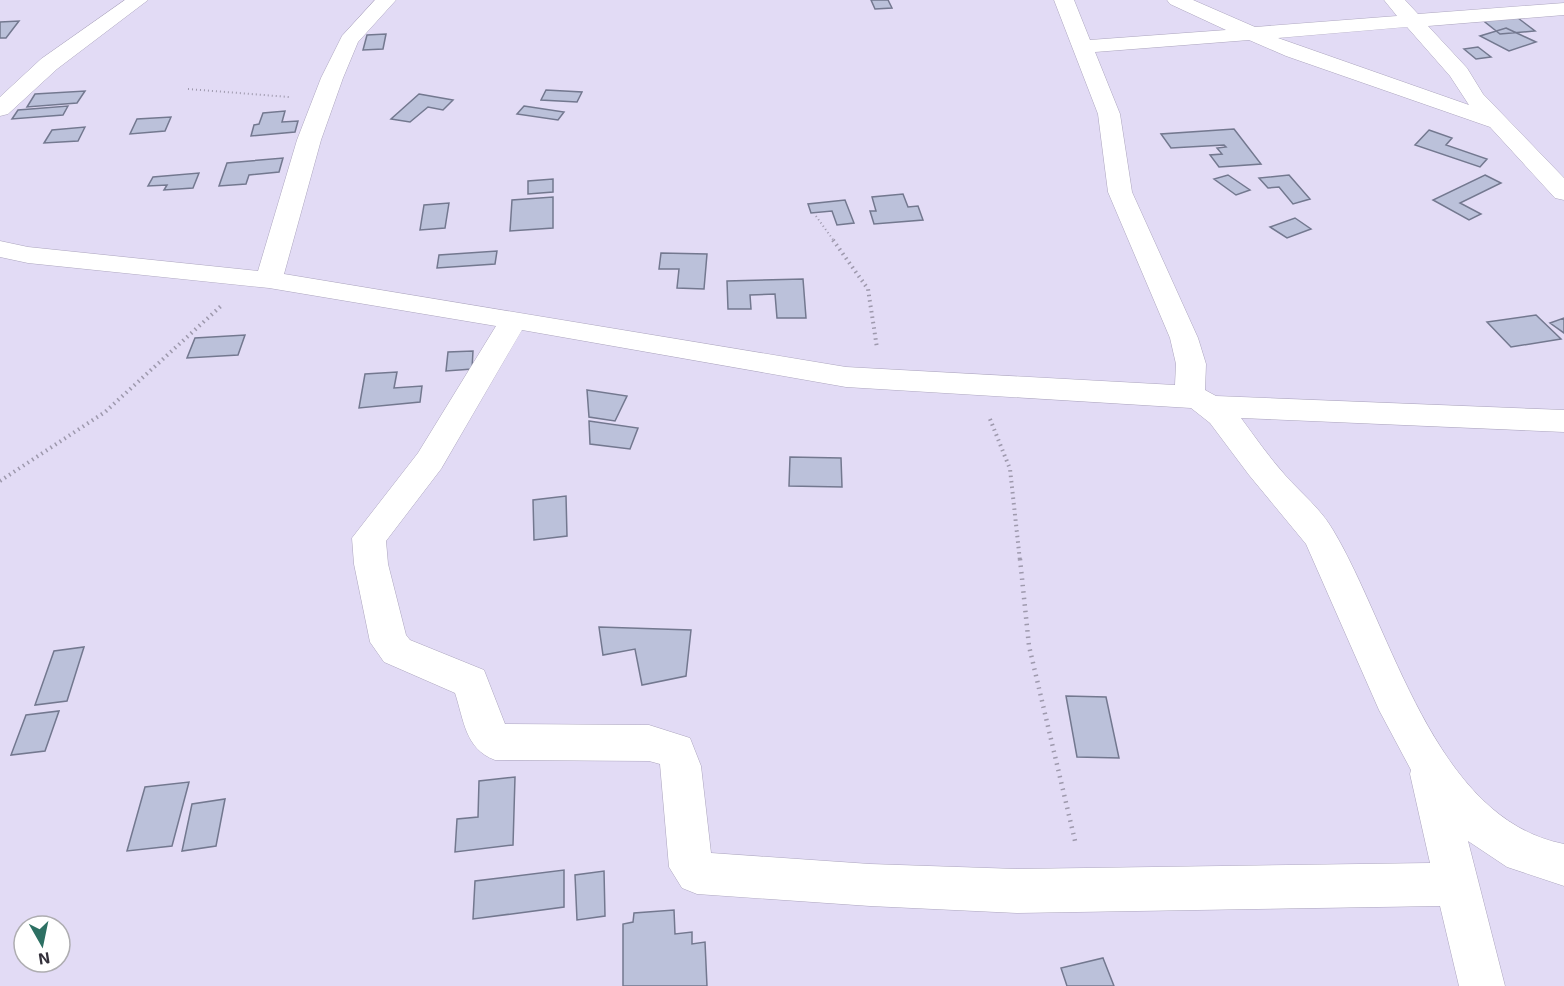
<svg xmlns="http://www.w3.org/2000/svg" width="1564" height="986" font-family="'Exo 2',sans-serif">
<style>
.building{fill:#bbc1da;stroke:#73788f;stroke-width:1.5}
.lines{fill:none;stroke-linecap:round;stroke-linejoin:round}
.minor-casing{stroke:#aca5be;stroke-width:1}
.path-far2{stroke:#9e99ad;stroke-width:2;stroke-dasharray:1 3;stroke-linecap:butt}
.path-far1{stroke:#9e99ad;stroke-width:4;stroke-dasharray:1.5 4;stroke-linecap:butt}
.path{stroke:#9e99ad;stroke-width:4.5;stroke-dasharray:1.5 5;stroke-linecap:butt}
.minor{fill:#fff;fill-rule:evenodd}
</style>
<rect width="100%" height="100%" fill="#e2dbf5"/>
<path class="building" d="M871 0H888L892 8 875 9Z
M1514 15 1535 31 1500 34 1480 18Z
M19 21 6 38H0V22Z
M1506 28 1536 42 1509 51 1480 36Z
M386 34 383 49 363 50 367 35Z
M1478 47 1491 57 1476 59 1464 49Z
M546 90 582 92 577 102 541 100Z
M85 91 77 103 27 107 35 94Z
M419 94 453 100 443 110 428 107 410 122 391 119Z
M68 106 63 115 12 119 18 110Z
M524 106 564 112 558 120 517 114Z
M285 111 282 122 298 121 295 132 251 136 254 125 259 124 263 113Z
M171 117 165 131 130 134 137 119Z
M85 127 78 141 44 143 52 130Z
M1234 129 1261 164 1219 167 1210 155 1222 154 1217 148 1226 147 1224 145 1171 148 1161 134Z
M1429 130 1452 138 1446 145 1487 159 1480 167 1415 145Z
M283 158 279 172 249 175 246 184 219 186 227 163Z
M199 173 193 188 164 190 167 185 148 186 153 177Z
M1228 175 1250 190 1236 195 1214 179Z
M1289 175 1310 199 1293 204 1279 187 1268 188 1259 178Z
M1485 175 1501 183 1460 203 1481 214 1469 220 1433 200Z
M553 179V192L528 194V181Z
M903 194 908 207 918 206 923 220 874 224 870 211H876L872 197Z
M553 197V228L510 231 512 200Z
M845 200 854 223 837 225 832 211 811 213 808 204Z
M449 203 445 228 420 230 424 205Z
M1295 218 1311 229 1287 238 1270 227Z
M497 251 495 264 437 268 439 255Z
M661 253 707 254 704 289 677 288 679 269H659Z
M803 279 806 318H777L775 294 750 295 751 309H728L727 281Z
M1536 315 1561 339 1511 347 1487 322Z
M1564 318V333L1550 323Z
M245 335 238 355 187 358 195 338Z
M473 351 472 369 446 371 448 352Z
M397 372 394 388 422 386 420 402 359 408 365 374Z
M587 390 627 396 615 421 589 417Z
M589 421 638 428 630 449 590 444Z
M790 457 841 458 842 487 789 486Z
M566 496 567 536 534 540 533 500Z
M599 627 691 630 686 676 642 685 635 649 603 655Z
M84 647 67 701 35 705 54 651Z
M1066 696 1106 697 1119 758 1077 757Z
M59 711 45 751 11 755 26 715Z
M515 777 513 845 455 852 457 819 478 817 479 781Z
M189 782 172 846 127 851 145 787Z
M225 799 216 846 182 851 192 804Z
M564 870V907L473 919 475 881Z
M604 871 605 916 577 920 575 875Z
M674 910 675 934 692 932V944L705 942 707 986H623V924L633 922 634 913Z
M1103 958 1114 986H1067L1061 968Z"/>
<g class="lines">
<defs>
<path id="minor" d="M125 0H148L57 69 8 114 0 116V97L41 59Z
M375 0H396L358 42 343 78 321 140 284 274 846 367 1175 385 1176 364 1170 338 1108 192 1098 114 1054 0H1074L1090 40 1226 30 1170 4 1167 0H1193L1255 27 1397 16 1384 0H1405L1418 14 1564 3V15L1428 26 1467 68 1483 94 1564 178V200L1555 198 1490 127 1286 56 1249 40 1095 52 1120 114 1132 192 1198 338 1206 364 1205 390 1216 396 1564 410V432L1241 418C1255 437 1269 457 1285 475 1301 493 1321 509 1333 530 1392 628 1433 819 1564 844V886L1507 867 1468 841 1505 986H1459L1440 906 1017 913 870 906 697 894 682 888 669 867 660 764 649 761 495 760C465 749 464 720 455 693L384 662 370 642 354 564 352 538 418 453 496 326 269 288 28 263 0 257V241L28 247 258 271 297 140 321 78 342 36ZM1407 27 1450 76 1469 105 1278 38ZM522 330 846 387 1191 408 1210 423 1249 475 1306 544 1379 710 1411 770 1410 774 1430 863 1017 869 870 864 711 853 701 766 690 738 649 725 505 724 484 670 410 640 406 635 388 564 386 541 441 469Z"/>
</defs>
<use href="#minor" class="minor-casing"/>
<path class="path-far2" d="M188 89 289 97
M816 216 834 241"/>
<path class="path-far1" d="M833 240 868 289 877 348
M990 419 1010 469 1020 561
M0 481 105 412 221 306"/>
<path class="path" d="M1020 559 1029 646 1076 845"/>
<use href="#minor" class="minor"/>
</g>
<g transform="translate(42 944) rotate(171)"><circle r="28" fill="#ffffff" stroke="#aeadb1" stroke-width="1.5"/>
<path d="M0-4.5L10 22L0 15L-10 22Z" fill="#2d7063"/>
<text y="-9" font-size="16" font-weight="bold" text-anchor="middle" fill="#34313b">N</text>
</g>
</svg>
